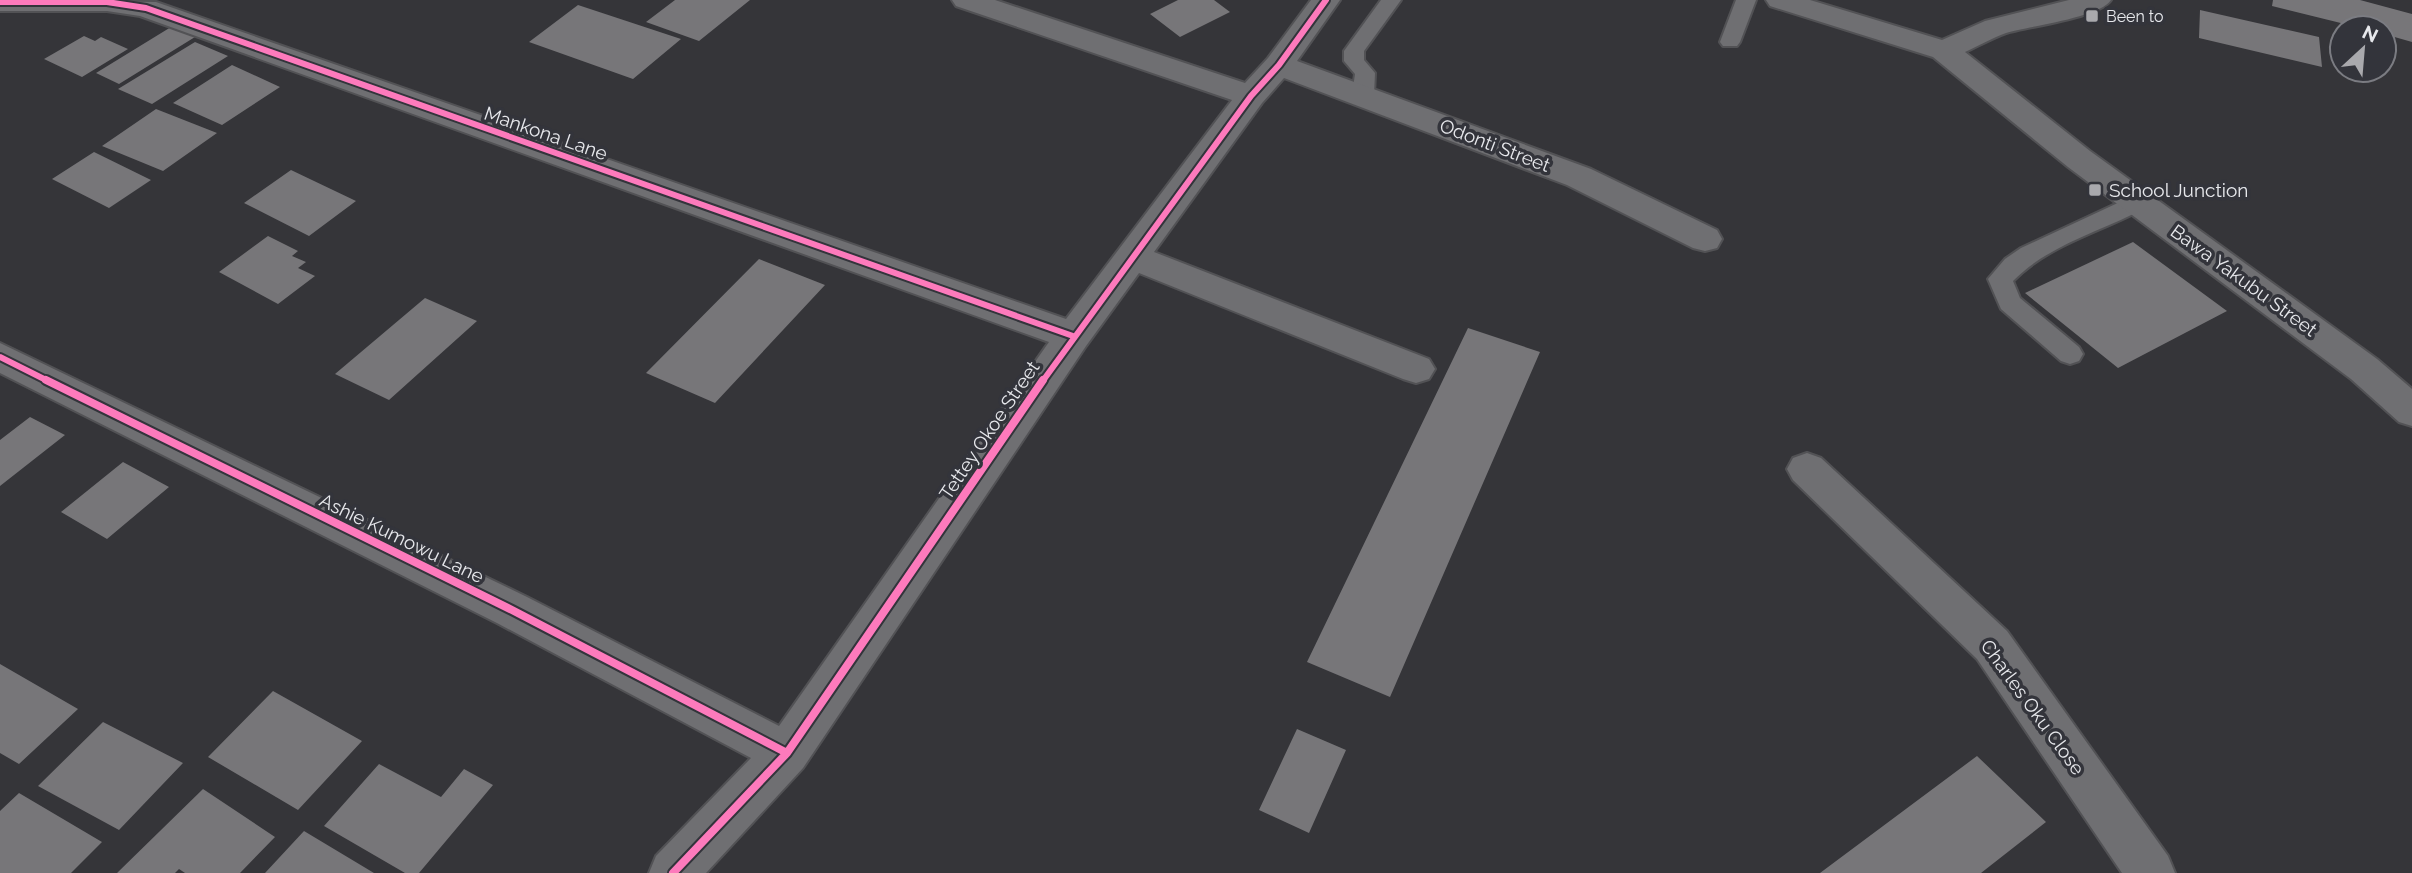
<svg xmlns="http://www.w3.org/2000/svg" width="2412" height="873" font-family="Raleway,sans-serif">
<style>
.building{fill:#777679}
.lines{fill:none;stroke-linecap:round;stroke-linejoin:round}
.lane-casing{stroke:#525255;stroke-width:4}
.street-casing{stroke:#525255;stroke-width:4}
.lane{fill:#6f6f72;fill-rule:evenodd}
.street{fill:#6f6f72;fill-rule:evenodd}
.cycleway-far1-casing{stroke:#33343b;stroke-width:10}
.cycleway-casing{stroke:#33343b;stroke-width:12}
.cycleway-far1{stroke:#fd7abc;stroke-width:6}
.cycleway{stroke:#fd7abc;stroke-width:8}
.poi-dot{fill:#a9a9ad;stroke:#33343b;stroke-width:2.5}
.labels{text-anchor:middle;stroke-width:7;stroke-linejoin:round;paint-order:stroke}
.far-poi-label{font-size:16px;fill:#e7e8ec;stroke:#33343b;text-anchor:start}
.street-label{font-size:19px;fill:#e7e8ec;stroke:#33343b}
.poi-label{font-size:19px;fill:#e7e8ec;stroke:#33343b;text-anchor:start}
</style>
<rect width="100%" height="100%" fill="#353539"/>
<path class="building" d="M675 0H750L699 41 646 22Z
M1178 0H1214L1230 12 1180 37 1150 14Z
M2273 0H2360L2412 14V42L2384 34V28H2361L2272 6Z
M578 5 681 39 633 79 529 42Z
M2200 10 2319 37 2322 67 2199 38Z
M171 27 195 37 119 84 96 73Z
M84 36 95 41 101 37 128 49 82 77 44 59Z
M195 42 228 56 152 104 118 89Z
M232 65 280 87 222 125 173 103Z
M156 109 217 133 163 171 102 146Z
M94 152 151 180 109 208 52 179Z
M291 170 356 201 309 236 244 203Z
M268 236 298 251 292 256 306 262 298 268 315 276 278 304 219 272Z
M2133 242 2227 311 2118 368 2025 293Z
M759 259 825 285 715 403 646 373Z
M425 298 477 321 389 400 335 374Z
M1468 328 1540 352 1390 697 1307 662Z
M30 417 65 435 0 486V440Z
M123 462 169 487 107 539 61 512Z
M0 664 78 709 19 764 0 753Z
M273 691 362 741 298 810 208 757Z
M103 722 183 763 119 830 38 786Z
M1297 729 1346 750 1309 833 1259 810Z
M1977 756 2046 822 1981 873H1820Z
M379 764 441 797 464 769 493 785 419 873H405L324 826Z
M203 789 275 837 240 873H185L179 869 175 873H117Z
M19 793 102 842 71 873H0V811Z
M304 831 374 873H265Z"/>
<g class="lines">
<defs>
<path id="lane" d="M1381 0H1401L1364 51V60L1375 73 1374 95 1370 100H1356L1352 95 1355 74 1344 61V51Z
M1736 0H1756L1740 42 1737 46H1723L1720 42Z
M2137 194 2145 196 2148 202 2145 208C2101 232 2049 244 2013 281L2020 298 2079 347 2083 354 2079 361 2070 364 2061 361 2001 309 1988 279 2005 259 2021 248Z"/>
<path id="street" d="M0 0 156 2 1066 319 1232 100 956 6 952 0H995L1245 83 1268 58 1311 0H1340L1297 61 1591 169 1717 230 1722 239 1717 248 1705 251 1693 248 1567 185 1284 78 1262 103 1154 252 1429 359 1435 369 1429 379 1416 383 1403 379 1139 273 1086 346 803 768 706 873H649L656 856 751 758 497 623 0 373V343L527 597 779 726 1049 342 140 16 107 11H0Z
M1766 0H1810L1942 40 1985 21 2069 0H2111C2099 18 2029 26 2006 33 1992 38 1978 46 1965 52L2090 151 2377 359 2412 389V426L2399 422 2351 379 2068 167 1933 57 1770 6Z
M1807 453 1821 458 2007 631 2168 856 2175 873H2122L1977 659 1793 480 1787 469 1793 458Z"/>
</defs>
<use href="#lane" class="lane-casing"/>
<use href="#street" class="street-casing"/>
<use href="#lane" class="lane"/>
<use href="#street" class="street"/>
<defs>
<path id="cycleway-far1" d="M0 2H107L146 8 1073 336
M0 357 50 382
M1042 382 1251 96 1279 65 1326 0"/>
<path id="cycleway" d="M46 380 512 610 787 753
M673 873 787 753 1043 380"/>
</defs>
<use href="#cycleway-far1" class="cycleway-far1-casing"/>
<use href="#cycleway" class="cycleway-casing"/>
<use href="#cycleway-far1" class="cycleway-far1"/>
<use href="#cycleway" class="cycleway"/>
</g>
<g class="poi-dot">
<rect x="2085" y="9" width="14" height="14" rx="3.5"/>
<rect x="2088" y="183" width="14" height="14" rx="3.5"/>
</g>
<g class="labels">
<g class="far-poi-label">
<text x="2106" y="22">Been to</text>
</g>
<g class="street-label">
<text transform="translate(546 133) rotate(19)" y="7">Mankona Lane</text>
<text transform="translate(1495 145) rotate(21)" y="7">Odonti Street</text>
<text transform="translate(2244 280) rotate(36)" y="7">Bawa Yakubu Street</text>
<text transform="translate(989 430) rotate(-56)" y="7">Tettey Okoe Street</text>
<text transform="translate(402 538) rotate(26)" y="7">Ashie Kumowu Lane</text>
<text transform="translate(2033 707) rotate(54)" y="7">Charles Oku Close</text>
</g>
<g class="poi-label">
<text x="2109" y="197">School Junction</text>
</g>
</g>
<g transform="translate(2363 49) rotate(26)"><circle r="33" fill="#33343b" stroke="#7b7c82" stroke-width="2"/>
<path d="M0-5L12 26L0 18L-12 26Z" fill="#a9a9ad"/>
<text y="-10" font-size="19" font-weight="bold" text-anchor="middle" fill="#e7e8ec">N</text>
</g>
</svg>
